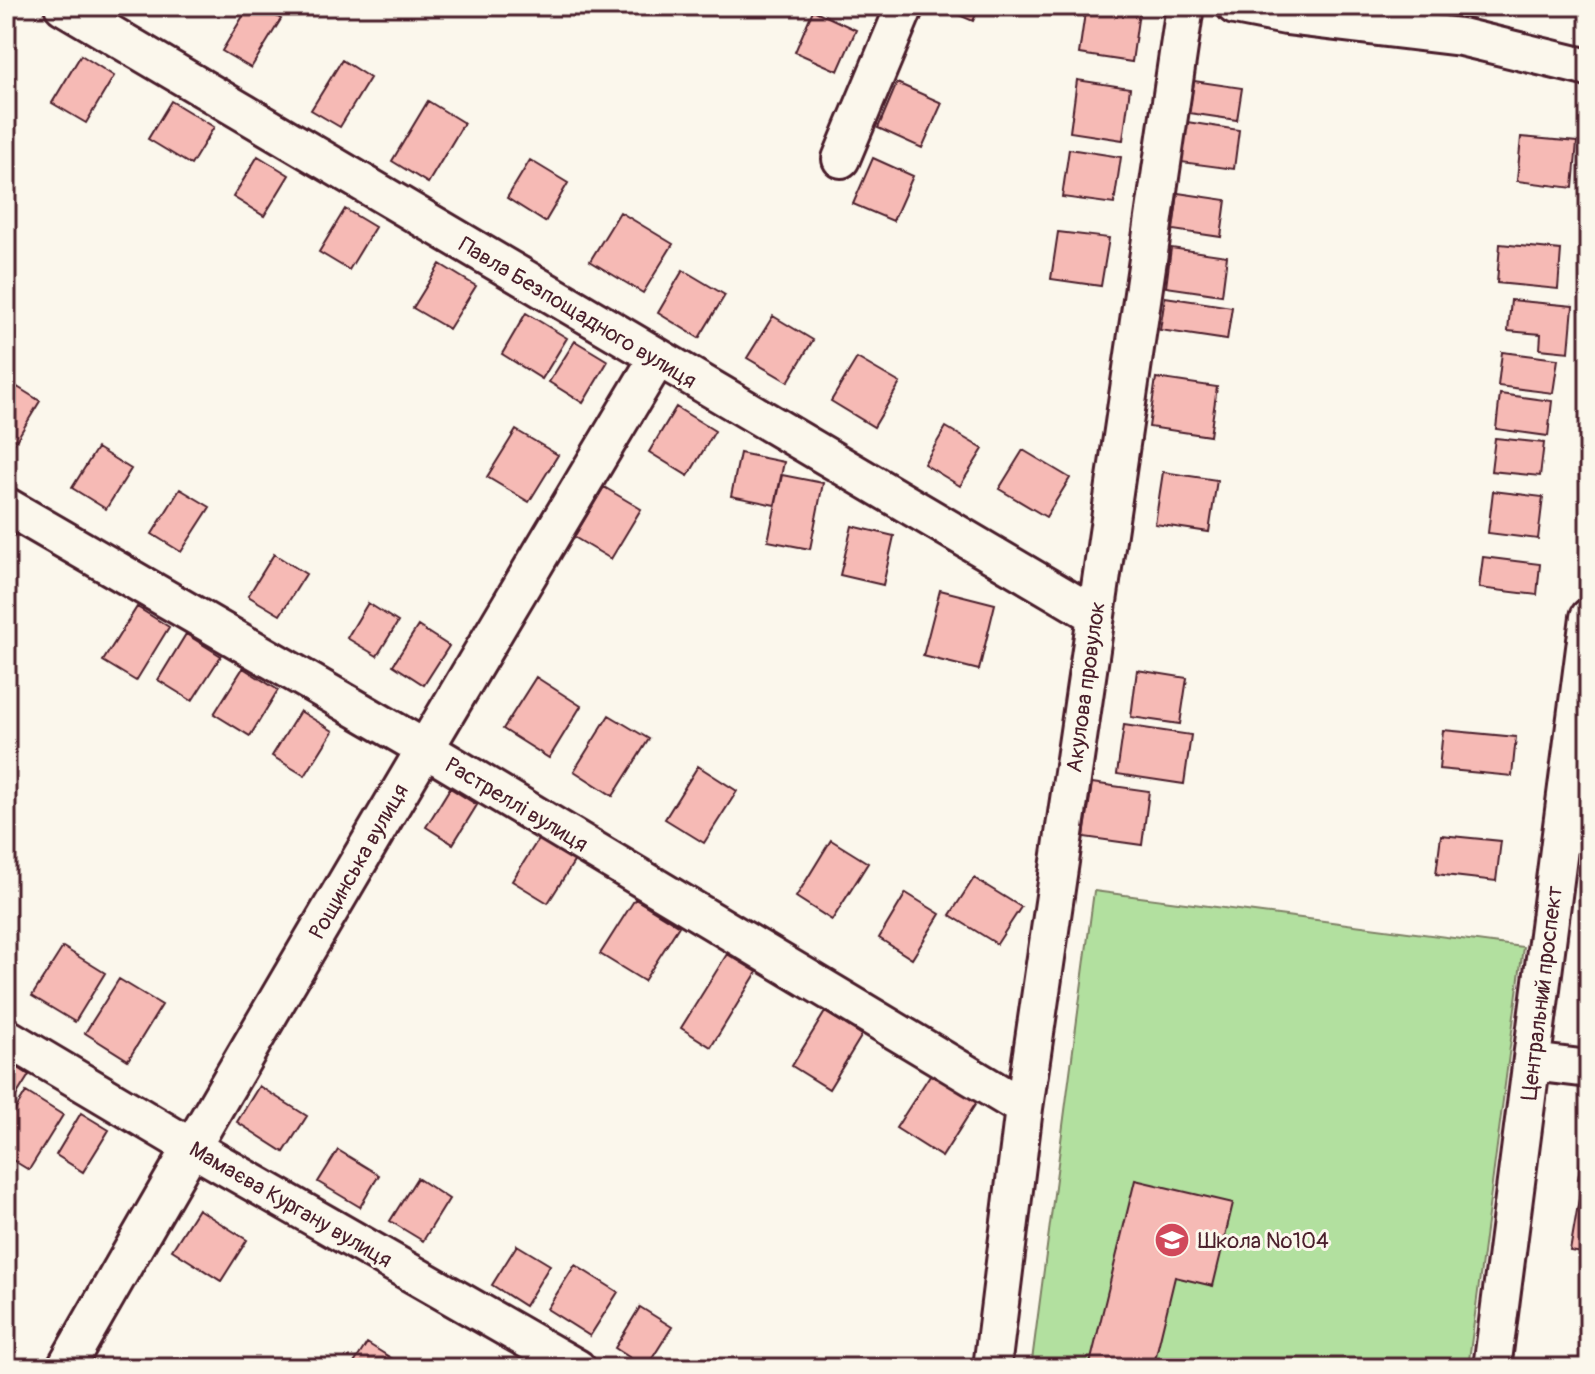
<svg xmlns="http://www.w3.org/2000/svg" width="1595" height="1374" font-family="Pangolin,sans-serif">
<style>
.green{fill:#b2e09f;stroke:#7e8065;stroke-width:2}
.building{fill:#f6bab5;stroke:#4a1f2b;stroke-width:2}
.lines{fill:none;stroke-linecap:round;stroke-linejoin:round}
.minor-casing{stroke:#4a1f2b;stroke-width:42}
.minor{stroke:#fbf7ec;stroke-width:36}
.labels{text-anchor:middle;stroke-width:6;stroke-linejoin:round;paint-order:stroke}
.street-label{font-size:22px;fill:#4a1f2b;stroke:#fbf7ec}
.poi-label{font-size:22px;fill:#4a1f2b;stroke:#fbf7ec;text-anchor:start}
</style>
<rect width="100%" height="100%" fill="#fbf7ec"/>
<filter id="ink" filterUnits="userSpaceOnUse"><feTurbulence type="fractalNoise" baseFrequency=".0125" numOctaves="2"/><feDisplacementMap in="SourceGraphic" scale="16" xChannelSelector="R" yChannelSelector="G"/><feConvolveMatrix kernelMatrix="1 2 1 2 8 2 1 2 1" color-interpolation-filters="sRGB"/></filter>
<g filter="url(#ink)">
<path class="green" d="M1235 6H1466L1461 37Z
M1094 891 1523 947 1468 1368H1031Z"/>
<path class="building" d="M6 6H17L6 24Z
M249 6H259L281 19 251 68 222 51Z
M938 6H980L973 21Z
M1086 6H1102L1139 12 1132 62 1079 54Z
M813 10 856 30 838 71 795 52Z
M81 55 114 76 86 123 52 103Z
M342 60 370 78 340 127 311 110Z
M1077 80 1130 88 1123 140 1070 132Z
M1194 81 1242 88 1237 120 1189 113Z
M897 83 942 103 922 148 878 128Z
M171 101 214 127 191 165 148 139Z
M428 101 464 123 428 183 392 161Z
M1187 122 1239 130 1234 169 1181 162Z
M1521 137 1577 142 1573 188 1517 181Z
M1069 149 1121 157 1114 204 1062 197Z
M258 156 289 175 264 216 233 197Z
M873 158 913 176 893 221 853 204Z
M530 160 568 183 545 222 507 198Z
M1178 193 1226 200 1221 237 1173 230Z
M345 209 375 227 349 270 319 252Z
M620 212 673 244 643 293 590 261Z
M1058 232 1109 238 1101 286 1051 279Z
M1500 244 1561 250 1558 289 1497 283Z
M1171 248 1227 256 1222 295 1166 287Z
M440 264 476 286 449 329 413 308Z
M683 270 725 295 699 338 658 313Z
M1165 297 1232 307 1227 340 1160 330Z
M1511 300 1573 306 1569 352 1540 349 1541 334 1508 331Z
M526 313 567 338 542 379 502 354Z
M773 316 813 340 788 382 747 358Z
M575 341 608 361 583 403 549 382Z
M1502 352 1558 359 1553 393 1498 386Z
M857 358 900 383 874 427 831 401Z
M1156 378 1217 387 1210 436 1149 427Z
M6 380 40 401 11 449 6 446Z
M1500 394 1552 401 1548 436 1496 429Z
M676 407 715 431 688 476 649 452Z
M946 427 983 449 960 486 924 464Z
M516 430 558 455 529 502 487 477Z
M1495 438 1544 443 1540 476 1491 471Z
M97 448 131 469 106 509 72 488Z
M1023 450 1070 478 1046 517 999 489Z
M740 453 784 462 775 505 731 496Z
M1163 472 1217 480 1209 532 1155 524Z
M782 475 823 483 810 549 768 541Z
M604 487 641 509 611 559 574 537Z
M180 489 210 507 181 552 152 534Z
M1493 491 1543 497 1538 539 1488 533Z
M6 520 19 528 6 548Z
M852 526 894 536 883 585 840 575Z
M274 554 306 574 280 615 248 596Z
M1483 557 1540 564 1537 595 1479 588Z
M940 590 995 604 979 670 923 656Z
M368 603 398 622 377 656 347 638Z
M137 607 169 627 136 681 103 661Z
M418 626 449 646 424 685 393 665Z
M186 634 221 656 192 701 158 680Z
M243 668 278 690 250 736 214 714Z
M1137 670 1187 678 1180 724 1131 717Z
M536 677 581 706 549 758 503 729Z
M300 711 333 731 305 776 272 756Z
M609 715 649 739 613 796 574 771Z
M1124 725 1191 735 1184 784 1117 774Z
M1443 730 1516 737 1512 776 1439 769Z
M698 766 737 791 704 843 665 819Z
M1092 783 1149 791 1142 845 1084 837Z
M450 788 477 805 453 844 426 827Z
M1441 835 1501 841 1496 881 1436 874Z
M539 838 575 860 548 903 512 881Z
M831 840 868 863 832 920 796 897Z
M974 878 1021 907 997 944 950 915Z
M906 893 940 914 912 959 879 938Z
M635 899 679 926 644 981 600 954Z
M63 947 105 973 75 1022 32 996Z
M727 954 757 972 711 1047 681 1028Z
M119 979 162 1005 128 1060 85 1033Z
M825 1012 862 1035 829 1089 792 1066Z
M6 1060 29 1075 6 1112Z
M932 1072 978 1100 942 1157 896 1128Z
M259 1086 307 1116 284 1152 237 1122Z
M26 1092 63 1115 29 1170 6 1156V1125Z
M81 1113 109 1130 83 1172 56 1155Z
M1587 1128H1589V1181L1578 1179Z
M338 1150 379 1175 360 1207 318 1182Z
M417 1178 449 1199 423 1241 390 1221Z
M1135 1180 1233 1203 1213 1286 1175 1277 1153 1368H1089Z
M1580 1193 1589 1195V1254L1570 1251Z
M198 1209 247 1240 221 1281 172 1250Z
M517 1245 550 1265 525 1306 492 1285Z
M575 1265 618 1292 590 1336 547 1309Z
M640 1307 672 1327 646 1368 615 1348Z
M367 1343 407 1368H351Z"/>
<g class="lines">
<defs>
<path id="minor" d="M63 6 1095 615
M1235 6 1286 16 1461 37 1589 68
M841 159 905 6
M6 506 424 748 1024 1108
M6 1037 191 1147 577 1368
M1532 1062 1589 1069
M65 1368C258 1029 457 693 657 359
M992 1368 1024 1108 1185 6
M1492 1368 1589 617"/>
</defs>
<use href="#minor" class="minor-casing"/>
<use href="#minor" class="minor"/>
</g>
</g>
<defs>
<symbol id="school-disc" viewBox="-11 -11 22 22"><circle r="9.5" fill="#d1495b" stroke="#fbf7ec"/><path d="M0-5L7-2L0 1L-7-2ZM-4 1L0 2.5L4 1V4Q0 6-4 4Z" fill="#fff"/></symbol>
</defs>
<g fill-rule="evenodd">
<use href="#school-disc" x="1152" y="1220" width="40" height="40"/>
</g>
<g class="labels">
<g class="street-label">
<text transform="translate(578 312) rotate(31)" y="8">Павла Безпощадного вулиця</text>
<text transform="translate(1085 687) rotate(-82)" y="8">Акулова провулок</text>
<text transform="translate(517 804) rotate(31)" y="8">Растреллі вулиця</text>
<text transform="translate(358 861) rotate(-60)" y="8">Рощинська вулиця</text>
<text transform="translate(1541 993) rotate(-83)" y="8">Центральний проспект</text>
<text transform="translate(291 1204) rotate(30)" y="8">Мамаєва Кургану вулиця</text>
</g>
<g class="poi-label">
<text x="1198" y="1248">Школа №104</text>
</g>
</g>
<rect width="1595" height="1374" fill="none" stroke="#fbf7ec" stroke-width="32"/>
<rect x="16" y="16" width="1563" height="1342" fill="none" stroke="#4a1f2b" stroke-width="3" filter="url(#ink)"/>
</svg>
